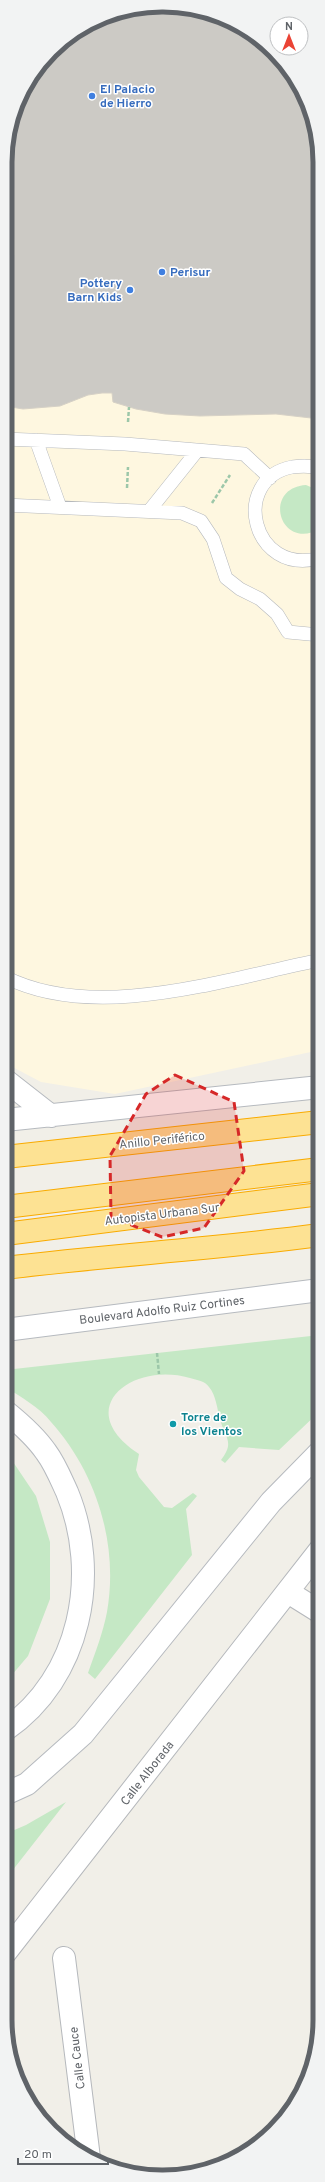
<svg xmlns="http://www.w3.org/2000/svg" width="325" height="2182" font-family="Overpass,sans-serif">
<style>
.commercial{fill:#fef7e0}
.green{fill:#c5e8c5}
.building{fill:#cccac5;stroke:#d6d1c6}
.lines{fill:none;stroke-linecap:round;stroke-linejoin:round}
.service-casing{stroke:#b5b8bc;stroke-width:14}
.minor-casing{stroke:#b5b8bc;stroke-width:24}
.secondary-casing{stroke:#b6babf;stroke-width:24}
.motorway-casing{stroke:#f9ab00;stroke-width:24}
.path{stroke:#9cc7a9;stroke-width:2.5;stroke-dasharray:4 2;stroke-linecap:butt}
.service{stroke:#fff;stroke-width:13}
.minor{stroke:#fff;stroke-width:22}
.secondary{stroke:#fff;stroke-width:22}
.motorway{stroke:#fde293;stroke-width:22}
.marked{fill:#d62828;fill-opacity:0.2;stroke:#d62828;stroke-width:3;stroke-dasharray:8 5;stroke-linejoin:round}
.shop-dot{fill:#3f7fe0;stroke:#fff;stroke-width:1.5}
.culture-dot{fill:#0f9aa8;stroke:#fff;stroke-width:1.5}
.labels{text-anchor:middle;stroke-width:3;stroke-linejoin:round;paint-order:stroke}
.shop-label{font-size:12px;font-weight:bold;fill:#366cbe;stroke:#fff;text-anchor:start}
.street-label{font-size:12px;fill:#5f6368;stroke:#fff}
.culture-label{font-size:12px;font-weight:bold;fill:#0d838f;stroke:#fff;text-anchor:start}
.rim{fill:none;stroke:#5f6368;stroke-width:5}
</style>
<rect width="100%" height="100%" fill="#f1efe8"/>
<path class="commercial" d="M112 13 320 152V1050L115 1094 41 1082 5 1063V152L21 93 59 44Z"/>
<path class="green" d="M306 485 320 491V529C279 551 262 488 306 485Z
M320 1335V1411L279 1450 239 1447 225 1463 221 1460C235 1442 225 1438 220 1419 217 1409 216 1395 209 1387 205 1381 197 1380 190 1378 132 1361 70 1409 139 1454L136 1470 139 1477 164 1507 172 1508 193 1493 197 1496 186 1509 192 1555 95 1679 88 1673C95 1653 103 1633 107 1612 119 1544 96 1472 51 1422 39 1407 21 1397 5 1387V1370Z
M5 1450 36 1496 50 1542V1599L28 1656 5 1683Z
M66 1802 5 1880V1834L26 1825Z"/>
<path class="building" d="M173 5 223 17 274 51 304 93 320 152V419L276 414 200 416 165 414 136 409 113 402 112 393H102L88 395 60 406 23 409 5 406V152L21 93 59 44 112 13Z"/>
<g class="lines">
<defs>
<path id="service" d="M5 439 125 444 244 454 270 478
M36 440 60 507
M320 469C311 465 301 466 292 467 230 479 251 577 320 558
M5 505 182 513 201 521 213 539 226 578 240 589 260 599 277 614 288 632 320 635
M149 511 197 451
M5 977C96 1023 225 979 320 960"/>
<path id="minor" d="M288 1592 320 1612
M5 1953 320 1550
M64 1958 89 2158"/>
<path id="secondary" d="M5 1080 51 1116
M5 1120 320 1087
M5 1330 320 1290
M5 1730C81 1678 101 1574 67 1492 61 1479 55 1464 46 1452 35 1436 20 1423 5 1411
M5 1794 27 1784 83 1734 271 1502 320 1452"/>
<path id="motorway" d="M5 1157 320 1122
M5 1207 320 1169
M5 1234 320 1194
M5 1268C110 1255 215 1249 320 1235"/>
</defs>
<use href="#service" class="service-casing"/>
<use href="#minor" class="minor-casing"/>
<use href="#secondary" class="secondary-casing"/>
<use href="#motorway" class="motorway-casing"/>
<path class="path" d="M128 422 129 407
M127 488 128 467
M212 503 230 475
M157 1353 159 1374"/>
<use href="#service" class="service"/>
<use href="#minor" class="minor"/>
<use href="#secondary" class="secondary"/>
<use href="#motorway" class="motorway"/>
</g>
<path class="marked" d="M175 1075 234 1102 244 1171 204 1228 162 1237 111 1217 110 1156 146 1094Z"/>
<g class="shop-dot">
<circle cx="92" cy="96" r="4"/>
<circle cx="162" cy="272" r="4"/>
<circle cx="130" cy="290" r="4"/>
</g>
<circle class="culture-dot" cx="173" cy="1424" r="4"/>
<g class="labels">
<g class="shop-label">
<text x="100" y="93">El Palacio<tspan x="100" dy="14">de Hierro</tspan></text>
<text x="170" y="276">Perisur</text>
<text x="122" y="287" text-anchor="end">Pottery<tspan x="122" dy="14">Barn Kids</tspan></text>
</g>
<g class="street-label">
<text transform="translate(162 1140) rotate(-6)" y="4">Anillo Periférico</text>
<text transform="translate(162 1214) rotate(-7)" y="4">Autopista Urbana Sur</text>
<text transform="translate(162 1310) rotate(-7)" y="4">Boulevard Adolfo Ruiz Cortines</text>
<text transform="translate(147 1773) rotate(-52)" y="4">Calle Alborada</text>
<text transform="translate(77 2058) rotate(-97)" y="4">Calle Cauce</text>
</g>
<g class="culture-label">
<text x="181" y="1421">Torre de<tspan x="181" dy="14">los Vientos</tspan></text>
</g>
</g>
<path d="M0 0H325V2182H0ZM162 12H163A150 150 0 0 1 313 162V2020A150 150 0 0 1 163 2170H162A150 150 0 0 1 12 2020V162A150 150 0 0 1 162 12Z" fill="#f2f3f3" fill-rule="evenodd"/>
<path class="rim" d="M162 12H163A150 150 0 0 1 313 162V2020A150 150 0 0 1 163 2170H162A150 150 0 0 1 12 2020V162A150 150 0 0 1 162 12Z"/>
<g transform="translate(289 36)"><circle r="19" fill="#ffffff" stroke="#bfc1c3"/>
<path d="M0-3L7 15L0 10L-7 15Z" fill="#ea4335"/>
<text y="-6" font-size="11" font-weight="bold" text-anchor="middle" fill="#5f6368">N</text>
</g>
<path d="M18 2158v6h90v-6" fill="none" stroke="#5f6368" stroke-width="2"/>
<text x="24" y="2158" font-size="12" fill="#5f6368" stroke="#ffffff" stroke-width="3" paint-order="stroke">20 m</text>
</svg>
